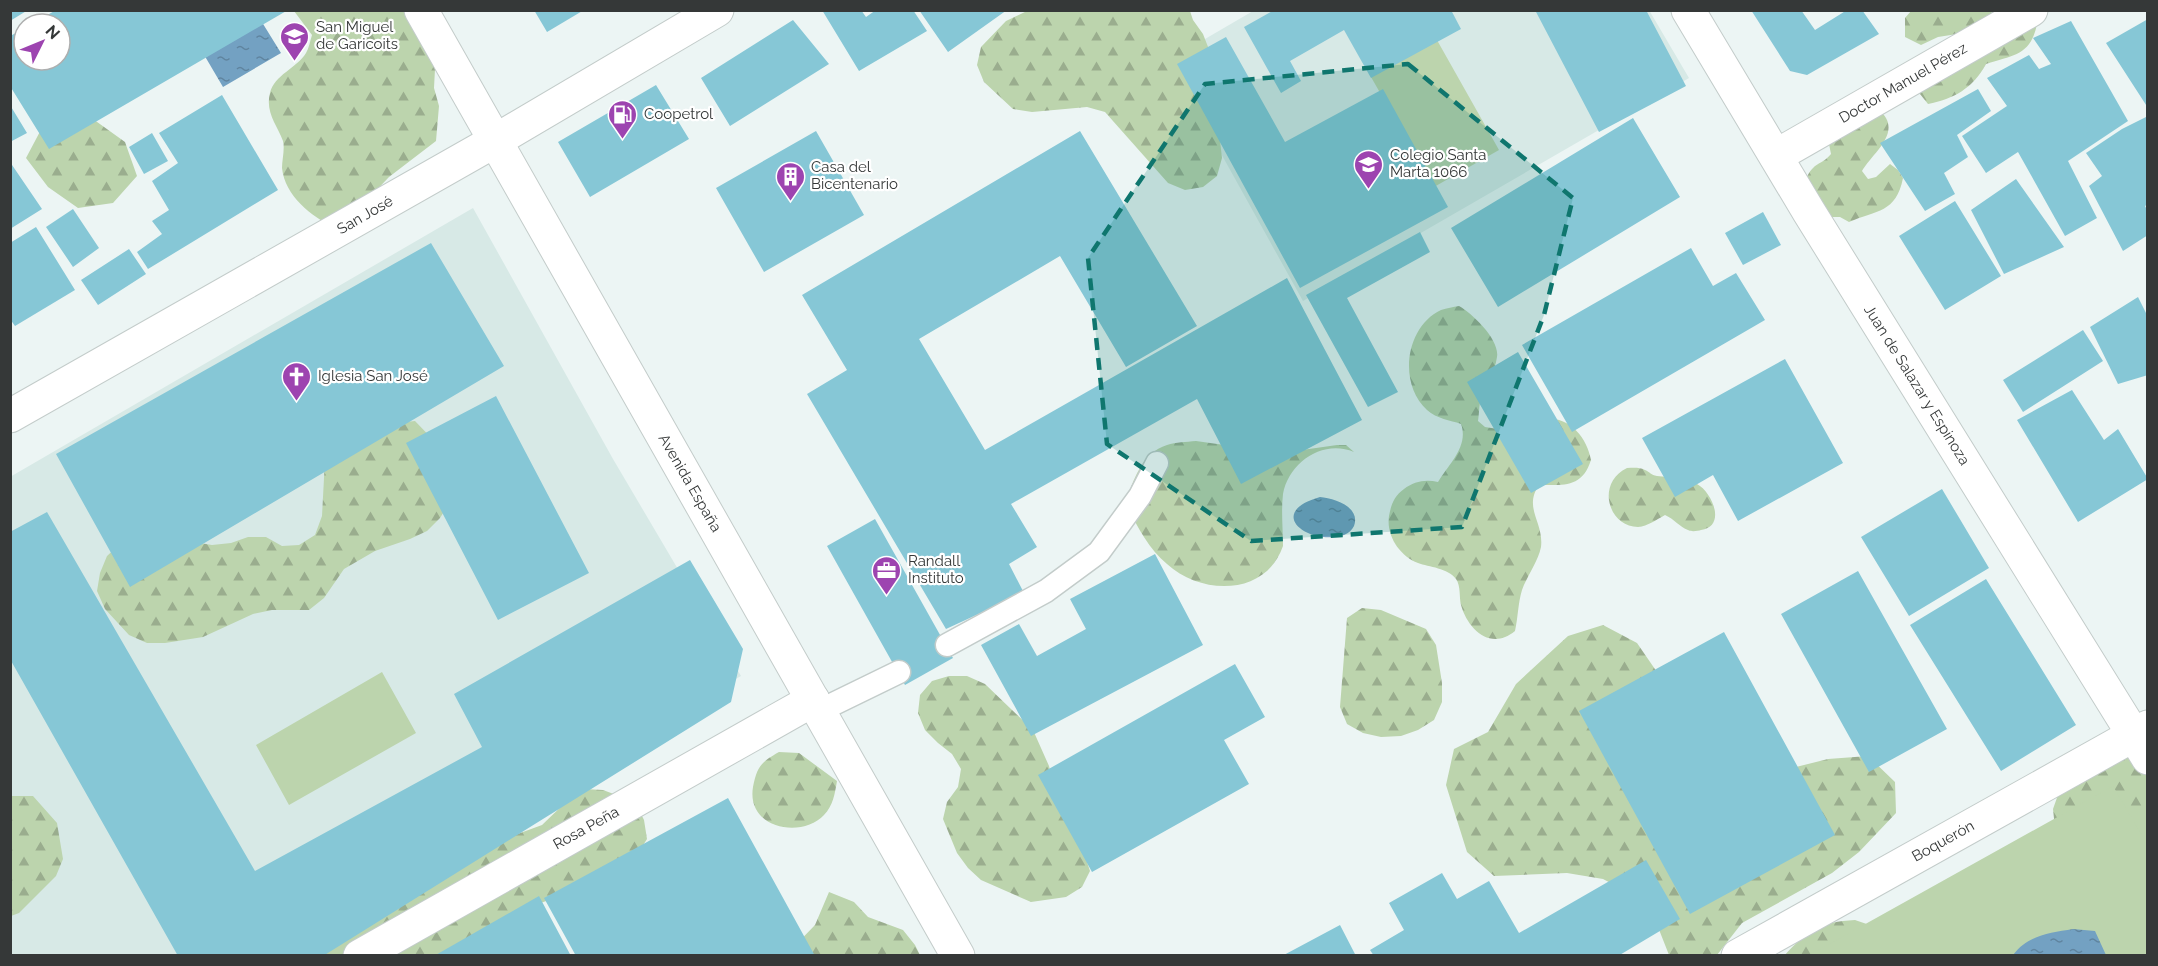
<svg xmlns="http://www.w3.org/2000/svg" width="2158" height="966" font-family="Raleway,sans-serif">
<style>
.built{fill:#d7e9e6}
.forest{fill:url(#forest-firs)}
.green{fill:#bcd4ad}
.water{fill:url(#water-ripples)}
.building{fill:#86c7d6}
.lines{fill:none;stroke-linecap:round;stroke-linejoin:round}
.service-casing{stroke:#c3ccca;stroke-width:25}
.minor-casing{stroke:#c3ccca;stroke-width:35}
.tertiary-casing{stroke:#c3ccca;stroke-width:35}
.primary-casing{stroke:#c3ccca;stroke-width:35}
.service{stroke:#fff;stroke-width:22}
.minor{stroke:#fff;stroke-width:33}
.tertiary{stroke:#fff;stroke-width:33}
.primary{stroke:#fff;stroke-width:33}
.marked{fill:#0f766e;fill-opacity:0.2;stroke:#0f766e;stroke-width:4.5;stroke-dasharray:12 8;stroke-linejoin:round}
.labels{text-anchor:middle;stroke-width:4.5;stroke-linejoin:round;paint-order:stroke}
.poi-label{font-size:15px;fill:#353838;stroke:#fff;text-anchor:start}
.street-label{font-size:15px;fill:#353838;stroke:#fff}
</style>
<defs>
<pattern id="forest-firs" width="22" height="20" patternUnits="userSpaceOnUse" patternTransform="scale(1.5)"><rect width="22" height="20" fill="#bcd4ad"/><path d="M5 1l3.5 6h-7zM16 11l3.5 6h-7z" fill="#9aad8e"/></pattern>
<pattern id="water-ripples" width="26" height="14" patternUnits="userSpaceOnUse" patternTransform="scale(1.5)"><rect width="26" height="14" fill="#73a1c2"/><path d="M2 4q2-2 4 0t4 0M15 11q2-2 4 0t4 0" fill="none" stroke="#5f849f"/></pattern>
</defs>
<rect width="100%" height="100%" fill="#ecf5f4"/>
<path class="built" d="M1649 10 1689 78 1303 301 1169 60 1253 11Z
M473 208 613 459 741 676 250 955H11L10 477Z"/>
<path class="forest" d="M294 11H409L431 50 435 69 434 88 439 106 436 141 389 177 350 218 335 228C311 216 285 196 282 168 282 160 285 149 283 141 277 125 265 112 270 93 274 75 297 68 306 53 309 48 310 41 312 35Z
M1027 11H1190L1193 20 1203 34 1210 52 1222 158 1217 176 1203 187 1185 190 1168 183 1105 112 1087 107 1032 112 1013 109 984 82 977 65 981 47 1006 21Z
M1911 11H1990L2004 24 2038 19C2032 55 2017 54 1986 64 1973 88 1954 99 1928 104L1916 89 1957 34 1938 37 1921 45 1905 37V18Z
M79 109 125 142 137 176 113 203 78 208 48 187 26 158 44 124Z
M1878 109C1905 131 1873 152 1862 171L1868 179 1876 177 1890 164 1898 170 1903 178C1896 213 1877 210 1849 222L1840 217H1830L1806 179C1814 161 1821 166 1831 154L1828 139Z
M1459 306C1473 314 1500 340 1497 357 1495 373 1483 387 1480 402 1479 408 1479 415 1478 421L1485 427C1491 428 1498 429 1504 429 1518 427 1532 419 1546 418 1571 418 1587 438 1591 460 1582 488 1564 485 1539 485 1523 508 1544 522 1541 547 1538 562 1527 576 1522 590 1518 603 1518 618 1515 631 1491 651 1468 630 1461 605 1459 597 1461 586 1456 579 1448 568 1429 567 1418 563 1400 556 1386 536 1389 516 1391 505 1394 496 1404 489 1414 481 1426 479 1438 482 1449 464 1469 446 1461 424 1450 420 1437 419 1427 410 1398 384 1405 327 1441 310 1447 308 1453 307 1459 306Z
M415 421 442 449 450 502 440 518 427 531 410 539 375 551 344 569 324 598 309 610H272L253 614 203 637 165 643H147L129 635 105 609 97 591 100 573 107 556 121 543 157 536 212 545 231 543 248 537H266L282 546 299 545 315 535 322 516 325 459 368 426Z
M1196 441 1281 453 1337 445H1346L1354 452C1323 439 1289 462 1283 494 1281 511 1283 529 1283 546 1266 596 1202 596 1167 564 1148 548 1136 525 1126 503 1133 480 1142 453 1167 445 1176 442 1186 442 1196 441Z
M1627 468C1633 468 1639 467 1645 470 1650 472 1651 475 1657 476 1671 478 1684 476 1697 484 1712 492 1727 526 1701 530 1698 531 1691 532 1688 530 1680 527 1674 519 1665 515 1656 520 1648 526 1638 527 1609 527 1595 484 1627 468Z
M1362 608 1381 610 1426 629 1436 645 1442 683V702L1434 720 1418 730 1401 736 1381 737 1363 733 1347 724 1340 707 1347 618Z
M1603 625 1637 643 1659 675 1792 768 1828 759 1868 756 1895 782 1896 813 1859 852 1832 873 1742 923 1717 955H1669L1658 927 1637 897 1603 879 1567 873 1494 876 1467 852 1446 785 1454 749 1488 732 1516 684 1568 636Z
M949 676H967L985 684 1033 730 1049 766 1058 804 1084 853 1090 871 1082 887 1066 897 1031 902 981 880 968 868 957 853 943 819 947 802 958 787 961 769 952 754 938 743 925 730 918 713 920 695 932 681Z
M2093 750 2147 757 2148 873 2055 828 2053 809 2065 775Z
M779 752 799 753 837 781C835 793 833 806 824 815 802 839 746 829 753 787 757 767 761 762 779 752Z
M584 789 603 790 635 802 644 820 647 839 637 855 555 898 520 910 467 955 320 956 474 850 542 825 569 799Z
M11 796H33L57 823 63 859 56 876 19 913 11 916Z
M829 892 854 902 868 917 903 930 915 945 920 955 785 956 815 925Z
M1855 920 1890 932 1913 956H1784C1808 930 1820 922 1855 920Z"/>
<path class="green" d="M1433 33 1499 150 1434 187 1367 70Z
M382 672 416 733 289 805 256 745Z
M2113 786 2147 844V955L1808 956Z"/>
<path class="water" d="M260 19 281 53 223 87 203 53Z
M1320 497C1334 498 1361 507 1354 526 1352 530 1349 533 1344 535 1309 546 1264 513 1320 497Z
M2073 929 2095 931 2106 955H2013C2028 935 2049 933 2073 929Z"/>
<path class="building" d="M10 10H28L10 21Z
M56 10H288L49 149 10 86V36L24 29V60H60V24H32Z
M534 10H584L547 32Z
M822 10H861L866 17 876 10H913L927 31 859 71Z
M919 10H1007L948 52Z
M1274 10H1451L1461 29 1371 78 1344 30 1290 61 1301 81 1281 93 1244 27Z
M1535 10H1646L1686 86 1599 132Z
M1751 10H1801L1815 30 1847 10H1862L1879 34 1807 75 1790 71Z
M2148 19V108L2106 43Z
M793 20 829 64 730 126 701 78Z
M2071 21 2128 121 2068 161 2097 218 2065 236 2018 152 1986 173 1962 136 2007 106 1987 78 2029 55 2039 69 2051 64 2033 38Z
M1226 37 1285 142 1383 89 1448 207 1300 288 1177 64Z
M656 85 689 139 590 197 558 142Z
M1978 89 1991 111 1957 135 1968 157 1944 173 1955 194 1925 211 1880 143Z
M222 95 278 190 148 269 137 252 162 234 152 221 169 210 152 181 178 163 159 133Z
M10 105 27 133 10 142Z
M2146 117 2148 119V204L2145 206 2148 212V235L2123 251 2089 186 2102 176 2086 153 2122 129Z
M1633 118 1680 197 1498 307 1451 228Z
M816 131 864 215 764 272 716 188Z
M1080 131 1197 326 1126 367 1060 256 919 339 985 450 1287 278 1362 420 1241 484 1197 399 1011 504 1037 547 1009 564 1024 593 946 629 807 394 847 370 802 295Z
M152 133 168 161 144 174 129 147Z
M10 162 42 209 10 229Z
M2016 179 2064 247 2004 274 1971 210Z
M1955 201 2001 276 1945 310 1899 236Z
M73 209 99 248 73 267 46 227Z
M1763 212 1781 245 1743 265 1725 233Z
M36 227 75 290 15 326 10 319V243Z
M1420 232 1430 252 1347 298 1398 392 1368 407 1306 295Z
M431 243 504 366 130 587 56 454Z
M1691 248 1713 286 1736 273 1765 320 1572 432 1522 345Z
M129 249 146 274 98 305 81 280Z
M2138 297 2148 317V375L2118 384 2090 327Z
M2083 330 2103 361 2023 412 2003 380Z
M1518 352 1583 464 1531 493 1467 382Z
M1785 359 1843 463 1738 521 1713 475 1675 497 1642 438Z
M2072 390 2104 440 2118 429 2148 479 2078 522 2017 420Z
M496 396 589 573 498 620 406 443Z
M1942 489 1989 568 1909 616 1861 537Z
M47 512 255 871 482 747 454 694 690 560 743 649 731 702 323 956H178L10 659V532Z
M875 519 953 658 905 685 827 546Z
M1155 554 1203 645 1031 736 981 645 1019 624 1037 656 1086 629 1070 599Z
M1858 571 1947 729 1869 772 1781 614Z
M1986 579 2076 725 2001 771 1910 625Z
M1724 632 1835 835 1690 914 1579 711Z
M1235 664 1265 717 1224 740 1249 784 1092 872 1038 775Z
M728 798 815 956H576L544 898Z
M1646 860 1680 919 1618 956H1374L1370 950 1404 930 1389 903 1442 873 1457 899 1489 881 1519 933Z
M539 896 571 956H434Z
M1340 925 1356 956H1282Z"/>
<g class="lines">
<defs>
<path id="service" d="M947 645 1046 591 1099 552 1140 496 1157 463
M819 711 899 672"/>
<path id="minor" d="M1776 156 2031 10
M10 416 500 138 717 10
M360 956 813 700
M1738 956 2148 727"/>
<path id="tertiary" d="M1688 10 1809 212 2148 758"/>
<path id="primary" d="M421 10 958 956"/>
</defs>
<use href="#service" class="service-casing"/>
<use href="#minor" class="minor-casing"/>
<use href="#tertiary" class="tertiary-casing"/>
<use href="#primary" class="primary-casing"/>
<use href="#service" class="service"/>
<use href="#minor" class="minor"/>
<use href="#tertiary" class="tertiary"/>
<use href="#primary" class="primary"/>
</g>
<path class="marked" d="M1408 64 1573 198 1544 315 1462 527 1251 541 1107 444 1088 258 1205 84Z"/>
<defs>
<symbol id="school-pin" viewBox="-11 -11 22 30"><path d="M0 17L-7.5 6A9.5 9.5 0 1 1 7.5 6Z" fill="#9d44b0" stroke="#fff"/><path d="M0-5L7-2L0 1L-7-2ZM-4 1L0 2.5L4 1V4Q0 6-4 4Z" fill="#fff"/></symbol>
<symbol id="fuel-pin" viewBox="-11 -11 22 30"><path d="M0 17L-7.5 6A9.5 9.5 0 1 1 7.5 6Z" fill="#9d44b0" stroke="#fff"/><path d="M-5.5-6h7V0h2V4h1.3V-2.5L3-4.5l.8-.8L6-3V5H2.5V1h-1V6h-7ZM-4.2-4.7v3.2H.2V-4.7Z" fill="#fff"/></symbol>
<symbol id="building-pin" viewBox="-11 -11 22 30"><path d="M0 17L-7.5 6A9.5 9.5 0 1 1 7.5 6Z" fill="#9d44b0" stroke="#fff"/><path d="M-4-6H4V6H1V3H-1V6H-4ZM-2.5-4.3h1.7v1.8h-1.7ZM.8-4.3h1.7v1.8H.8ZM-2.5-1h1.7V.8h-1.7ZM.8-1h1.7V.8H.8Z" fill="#fff"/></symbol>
<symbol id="church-pin" viewBox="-11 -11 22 30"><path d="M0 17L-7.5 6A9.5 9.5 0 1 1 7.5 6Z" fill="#9d44b0" stroke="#fff"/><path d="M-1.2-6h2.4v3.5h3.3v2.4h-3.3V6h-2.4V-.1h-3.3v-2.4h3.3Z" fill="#fff"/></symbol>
<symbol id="office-pin" viewBox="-11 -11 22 30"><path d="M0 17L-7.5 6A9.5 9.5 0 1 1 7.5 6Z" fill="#9d44b0" stroke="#fff"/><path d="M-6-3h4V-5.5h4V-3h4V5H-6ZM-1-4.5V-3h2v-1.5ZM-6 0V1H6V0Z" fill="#fff"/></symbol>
</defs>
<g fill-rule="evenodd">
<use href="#school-pin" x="278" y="20" width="33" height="45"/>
<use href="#fuel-pin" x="606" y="98" width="33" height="45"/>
<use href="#school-pin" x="1352" y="148" width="33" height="45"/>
<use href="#building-pin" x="774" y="160" width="33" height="45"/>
<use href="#church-pin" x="280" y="360" width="33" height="45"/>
<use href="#office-pin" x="870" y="554" width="33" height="45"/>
</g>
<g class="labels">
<g class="poi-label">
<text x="316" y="32">San Miguel<tspan x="316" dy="17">de Garicoits</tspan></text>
<text x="644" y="119">Coopetrol</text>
<text x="1390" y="160">Colegio Santa<tspan x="1390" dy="17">Marta 1066</tspan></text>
<text x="811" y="172">Casa del<tspan x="811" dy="17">Bicentenario</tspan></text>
<text x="318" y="381">Iglesia San José</text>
<text x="908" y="566">Randall<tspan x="908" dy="17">Instituto</tspan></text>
</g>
<g class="street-label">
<text transform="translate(1903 83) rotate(-30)" y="5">Doctor Manuel Pérez</text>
<text transform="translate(365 215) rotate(-30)" y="5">San José</text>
<text transform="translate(1917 385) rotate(58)" y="5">Juan de Salazar y Espinoza</text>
<text transform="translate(690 483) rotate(60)" y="5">Avenida España</text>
<text transform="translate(586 828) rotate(-29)" y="5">Rosa Peña</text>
<text transform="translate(1943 841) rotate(-29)" y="5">Boquerón</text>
</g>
</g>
<rect width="2158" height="966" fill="none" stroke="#353838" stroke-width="24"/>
<g transform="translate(42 42) rotate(47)"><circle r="28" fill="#ffffff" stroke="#aeafaf" stroke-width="1.5"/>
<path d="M0-4.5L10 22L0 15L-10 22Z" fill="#9d44b0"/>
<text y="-9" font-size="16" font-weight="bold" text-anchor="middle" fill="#353838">N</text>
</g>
</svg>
